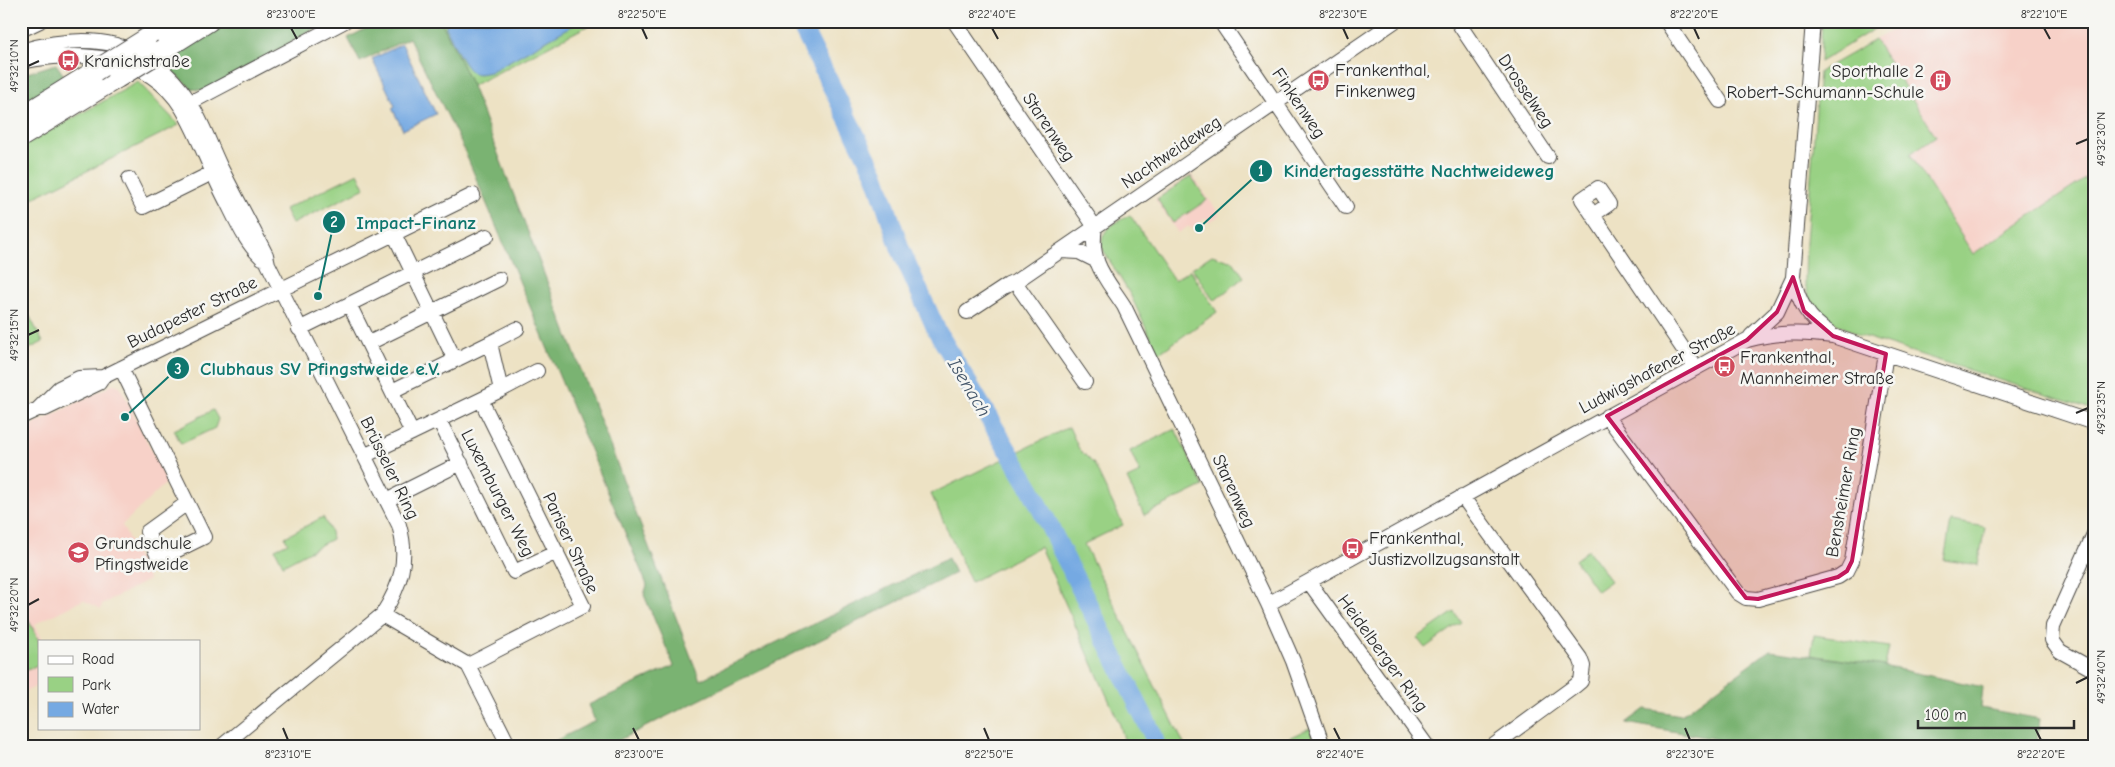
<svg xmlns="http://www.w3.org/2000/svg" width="2115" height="767" font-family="'Comic Neue',sans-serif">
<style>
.built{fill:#f7d1c8}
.green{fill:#99d184;stroke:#627e58}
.forest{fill:#7ab372;stroke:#526f4e}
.water{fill:#75a9e2;stroke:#506a86}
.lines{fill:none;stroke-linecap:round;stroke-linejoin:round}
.river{stroke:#75a9e2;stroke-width:19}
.minor-casing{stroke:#484642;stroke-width:16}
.highway-casing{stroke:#484642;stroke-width:22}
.minor{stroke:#fff;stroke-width:14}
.highway{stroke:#fff;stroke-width:20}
.highway-bridge-casing{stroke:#484642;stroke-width:22;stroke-linecap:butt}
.highway-bridge{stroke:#fff;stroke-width:20}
.marked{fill:#c2185b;fill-opacity:0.2;stroke:#c2185b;stroke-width:4;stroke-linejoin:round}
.ticks{fill:none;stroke:#2b2b2b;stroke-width:2}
.labels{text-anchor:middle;stroke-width:5;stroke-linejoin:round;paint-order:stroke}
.poi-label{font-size:18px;fill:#2b2b2b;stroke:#f6f6f2;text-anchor:start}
.street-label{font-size:18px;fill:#2b2b2b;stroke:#f6f6f2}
.water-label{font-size:19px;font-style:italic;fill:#45576b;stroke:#f6f6f2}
.leader{fill:none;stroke:#0f766e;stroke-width:2}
.callout-dot{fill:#0f766e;stroke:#f6f6f2;stroke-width:2}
.mark-label{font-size:15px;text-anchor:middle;font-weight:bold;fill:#fff}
.callout-label{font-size:19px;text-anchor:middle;font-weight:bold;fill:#0f766e;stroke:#f6f6f2;stroke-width:5;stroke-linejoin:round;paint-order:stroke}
.neatline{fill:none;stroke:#2b2b2b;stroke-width:2}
.ticks-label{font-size:12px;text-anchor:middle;fill:#2b2b2b}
</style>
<rect width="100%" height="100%" fill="#f6f6f2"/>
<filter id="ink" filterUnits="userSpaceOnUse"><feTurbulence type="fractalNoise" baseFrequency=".02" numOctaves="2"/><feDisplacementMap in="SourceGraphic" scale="10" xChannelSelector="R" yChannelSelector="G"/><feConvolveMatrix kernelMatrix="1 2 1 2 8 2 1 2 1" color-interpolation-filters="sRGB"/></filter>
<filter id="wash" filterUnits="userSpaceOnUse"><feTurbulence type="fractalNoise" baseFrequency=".0096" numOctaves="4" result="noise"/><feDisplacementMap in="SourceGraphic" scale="20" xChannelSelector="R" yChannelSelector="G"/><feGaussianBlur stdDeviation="1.12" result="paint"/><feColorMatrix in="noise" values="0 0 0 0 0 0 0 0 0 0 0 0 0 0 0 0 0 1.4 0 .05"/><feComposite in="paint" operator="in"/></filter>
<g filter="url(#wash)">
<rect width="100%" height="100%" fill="#ede2c4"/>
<path class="built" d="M1908 21H2094V173L1973 254 1910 153 1935 136 1875 40Z
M1191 174 1220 215 1209 223 1206 218 1191 229 1189 226 1178 233 1155 199Z
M114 384 120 386 167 482 122 525 149 580 102 604 101 609 83 600 35 624 43 641H39V685L21 694V431Z"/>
<path class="green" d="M441 21H597L472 86Z
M1822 21H1887L1820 62Z
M1875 40 1936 136 1910 154 1973 254 2094 173V410L1859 335 1822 316 1809 299 1805 283 1806 242 1819 72Z
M138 82 179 125 21 204V147Z
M358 173 365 188 292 224 285 209Z
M1191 176 1207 200 1173 223 1157 199Z
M1130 215 1174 280 1190 270 1217 312 1158 354 1131 296 1102 248C1100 229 1115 223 1130 215Z
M1212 255 1230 261 1232 260 1244 277 1214 301 1192 268Z
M21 300 43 342 21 353Z
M213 410 218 419 215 428 181 444 174 430Z
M1069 427 1079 449 1094 464 1123 525 1084 544 1185 746H1126L1120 725 1040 547 971 582 931 494Z
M1175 429 1203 486 1144 515 1127 479 1140 473 1130 451Z
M323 517 331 532 332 539 283 565 275 549 288 543 285 537Z
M1951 521 1985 527 1978 565 1944 560Z
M1588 550 1611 581 1597 591 1575 560Z
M21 605 39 641V664L21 673Z
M1454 612 1461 622 1425 648 1417 638Z
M1814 635 1889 647 1885 666 1811 655Z
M1310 728 1315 746H1271Z"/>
<path class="forest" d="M224 21H329L206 91 192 89 165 65 187 45Z
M380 21H441L472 86 700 680 948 558 955 573 607 746H545L595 721 588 705 674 666 644 595 647 585 462 145 409 38 360 62 348 38Z
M56 64 65 77 21 105V75Z
M1770 650 1878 665 1983 687 1981 708 2040 719 2037 739 2074 746H1756L1626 723 1645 709 1681 715Z"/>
<path class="water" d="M446 21H581L490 72C485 73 479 75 474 73 464 70 451 37 446 28Z
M402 44 436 114 403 130 392 108 395 106 372 59Z"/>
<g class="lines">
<path class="river" d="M799 21 875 174 900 248 937 331 1031 489 1153 735 1156 746"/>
</g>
</g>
<g filter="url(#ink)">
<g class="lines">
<defs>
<path id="minor" d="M954 21 1095 227C1089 263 1106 278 1124 306L1268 604 1293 661 1323 746
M1220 21 1346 207
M1457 21 1548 157
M1666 21 1720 101
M1813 21 1793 277C1799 303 1808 319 1830 333
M21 30 40 21
M21 51C90 31 147 38 189 101 202 121 210 145 220 166 235 196 251 225 266 255L268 264 399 525C409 560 401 585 382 615L222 746
M21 62C78 50 147 52 182 108 200 138 211 173 228 204 238 224 246 243 262 258
M182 107 345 21
M129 179 143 207 218 170
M1593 215 1609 204 1598 188 1582 199 1696 368
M394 234 455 360
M1061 251 1079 252 1095 260
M1015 282 1085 382
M349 304 412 433
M967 312 1008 285 1015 282 1395 21
M299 329 487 236
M517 329 490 343 501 390 537 371
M1751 336 1777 312 1793 278
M369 343 499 279
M121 368 204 537 159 559 147 532 187 503
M392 391 490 343
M40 409H45L99 383 103 377
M1607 416 1738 593 1746 598 1758 599 1838 577 1847 571 1852 561 1886 354
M21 417 38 409 59 388 79 378 103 377 473 195
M439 420 514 572 557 552
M364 456 501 390
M1462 496 1580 658 1583 666 1581 681 1575 686 1493 746
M387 500 461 463
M2094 534 2053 626 2052 640 2060 651 2094 670
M1309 582 1427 746
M1268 604 1747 340C1777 332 1803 332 1833 336L2094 423
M382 615 468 665 583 606 481 400
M468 665 509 746"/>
<path id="highway" d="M146 39 176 21
M163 50 209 21
M21 117 95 71
M21 137 117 78"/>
</defs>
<use href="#minor" class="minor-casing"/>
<use href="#highway" class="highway-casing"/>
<use href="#minor" class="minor"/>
<use href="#highway" class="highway"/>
<defs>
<path id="highway-bridge" d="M95 71 146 39
M117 78 163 50"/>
</defs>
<use href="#highway-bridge" class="highway-bridge-casing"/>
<use href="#highway-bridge" class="highway-bridge"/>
</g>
</g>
<path class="marked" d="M1793 277 1804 311 1833 336 1886 354 1852 561 1847 571 1838 577 1758 599 1746 598 1607 416 1747 340 1777 312Z"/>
<path class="ticks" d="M291 28 297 39M642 28 647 39M992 28 998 39M1343 28 1348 39M1694 28 1699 39M2044 28 2050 39M28 66 39 61M2076 144 2088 139M28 335 39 330M2076 413 2088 408M28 605 39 599M2076 683 2088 677M283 728 288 740M633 728 639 740M984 728 989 740M1334 728 1340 740M1685 728 1690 740M2035 728 2041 740"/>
<defs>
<symbol id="bus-disc" viewBox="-11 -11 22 22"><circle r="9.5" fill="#d1495b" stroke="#f6f6f2"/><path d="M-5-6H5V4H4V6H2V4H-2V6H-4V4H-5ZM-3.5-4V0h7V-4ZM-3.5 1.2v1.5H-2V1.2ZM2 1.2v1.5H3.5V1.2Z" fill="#fff"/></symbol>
<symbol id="building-disc" viewBox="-11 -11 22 22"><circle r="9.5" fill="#d1495b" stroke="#f6f6f2"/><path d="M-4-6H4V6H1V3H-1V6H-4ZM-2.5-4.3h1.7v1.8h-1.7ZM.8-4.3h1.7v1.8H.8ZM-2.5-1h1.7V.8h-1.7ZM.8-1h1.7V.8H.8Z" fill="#fff"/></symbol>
<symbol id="school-disc" viewBox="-11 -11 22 22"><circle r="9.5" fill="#d1495b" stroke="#f6f6f2"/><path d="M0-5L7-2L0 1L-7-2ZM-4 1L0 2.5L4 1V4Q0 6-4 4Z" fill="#fff"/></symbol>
</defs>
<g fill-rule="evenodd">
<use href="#bus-disc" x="56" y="48" width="25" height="25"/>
<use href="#bus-disc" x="1306" y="68" width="25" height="25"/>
<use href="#building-disc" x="1928" y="68" width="25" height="25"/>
<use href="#bus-disc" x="1712" y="354" width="25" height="25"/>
<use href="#bus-disc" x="1340" y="536" width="25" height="25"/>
<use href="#school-disc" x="66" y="540" width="25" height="25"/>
</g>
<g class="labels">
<g class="poi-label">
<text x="84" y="67">Kranichstraße</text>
<text x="1335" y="76">Frankenthal,<tspan x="1335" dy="21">Finkenweg</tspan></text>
<text x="1924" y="77" text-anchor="end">Sporthalle 2<tspan x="1924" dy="21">Robert-Schumann-Schule</tspan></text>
<text x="1740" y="363">Frankenthal,<tspan x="1740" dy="21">Mannheimer Straße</tspan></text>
<text x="1369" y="544">Frankenthal,<tspan x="1369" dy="21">Justizvollzugsanstalt</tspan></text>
<text x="95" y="549">Grundschule<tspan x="95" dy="21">Pfingstweide</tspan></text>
</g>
<g class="street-label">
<text transform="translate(1526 91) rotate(56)" y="6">Drosselweg</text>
<text transform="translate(1299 103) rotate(56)" y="6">Finkenweg</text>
<text transform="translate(1049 127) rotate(56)" y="6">Starenweg</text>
<text transform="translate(1171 152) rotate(-34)" y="6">Nachtweideweg</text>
<text transform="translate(192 312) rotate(-26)" y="6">Budapester Straße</text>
<text transform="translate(1657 368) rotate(-28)" y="6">Ludwigshafener Straße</text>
<text transform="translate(390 468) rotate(64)" y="6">Brüsseler Ring</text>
<text transform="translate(1234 491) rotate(65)" y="6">Starenweg</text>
<text transform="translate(1843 492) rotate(-80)" y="6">Bensheimer Ring</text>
<text transform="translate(498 493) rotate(63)" y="6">Luxemburger Weg</text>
<text transform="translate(571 543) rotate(65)" y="6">Pariser Straße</text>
<text transform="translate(1383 653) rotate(54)" y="6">Heidelberger Ring</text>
</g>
<g class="water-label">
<text transform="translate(970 387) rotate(59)" y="7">Isenach</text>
</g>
</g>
<path class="leader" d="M1199 228L1261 171M318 296L334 222M125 417L178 368"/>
<g class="callout-dot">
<circle cx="1199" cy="228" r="5"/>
<circle cx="318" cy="296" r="5"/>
<circle cx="125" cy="417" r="5"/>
<circle cx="1261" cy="171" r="12"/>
<circle cx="334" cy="222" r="12"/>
<circle cx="178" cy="368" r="12"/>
</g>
<g class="mark-label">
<text x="1261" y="176">1</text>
<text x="334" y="227">2</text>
<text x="178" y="374">3</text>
</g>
<g class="callout-label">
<text x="1419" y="177">Kindertagesstätte Nachtweideweg</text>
<text x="416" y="229">Impact-Finanz</text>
<text x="320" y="375">Clubhaus SV Pfingstweide e.V.</text>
</g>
<rect width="2115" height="767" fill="none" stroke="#f6f6f2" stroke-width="55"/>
<rect x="38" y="640" width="162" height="90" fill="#f6f6f2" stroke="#a5a5a2"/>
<rect x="48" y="656" width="25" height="8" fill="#ffffff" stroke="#a5a5a2"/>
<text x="82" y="664" font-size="15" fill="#2b2b2b">Road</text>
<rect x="48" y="677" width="25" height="15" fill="#99d184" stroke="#a5a5a2"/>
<text x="82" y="690" font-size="15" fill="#2b2b2b">Park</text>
<rect x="48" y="702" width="25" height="15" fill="#75a9e2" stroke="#a5a5a2"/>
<text x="82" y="714" font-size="15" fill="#2b2b2b">Water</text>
<path d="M1918 720v8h156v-8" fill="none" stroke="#2b2b2b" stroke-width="2.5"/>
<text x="1925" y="720" font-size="15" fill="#2b2b2b" stroke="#f6f6f2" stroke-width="4" paint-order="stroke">100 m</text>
<rect x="28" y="28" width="2060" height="712" class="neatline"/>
<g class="ticks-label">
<text x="291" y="18">8°23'00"E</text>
<text x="642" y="18">8°22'50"E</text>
<text x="992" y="18">8°22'40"E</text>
<text x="1343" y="18">8°22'30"E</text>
<text x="1694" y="18">8°22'20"E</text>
<text x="2044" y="18">8°22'10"E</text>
<text transform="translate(14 66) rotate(-90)" y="4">49°32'10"N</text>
<text transform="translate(2101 139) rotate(-90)" y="4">49°32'30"N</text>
<text transform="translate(14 335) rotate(-90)" y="4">49°32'15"N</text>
<text transform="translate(2101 408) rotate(-90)" y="4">49°32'35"N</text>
<text transform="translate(14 605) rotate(-90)" y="4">49°32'20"N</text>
<text transform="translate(2101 677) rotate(-90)" y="4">49°32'40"N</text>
<text x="288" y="758">8°23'10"E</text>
<text x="639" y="758">8°23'00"E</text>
<text x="989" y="758">8°22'50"E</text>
<text x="1340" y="758">8°22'40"E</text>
<text x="1690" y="758">8°22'30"E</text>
<text x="2041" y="758">8°22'20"E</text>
</g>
</svg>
